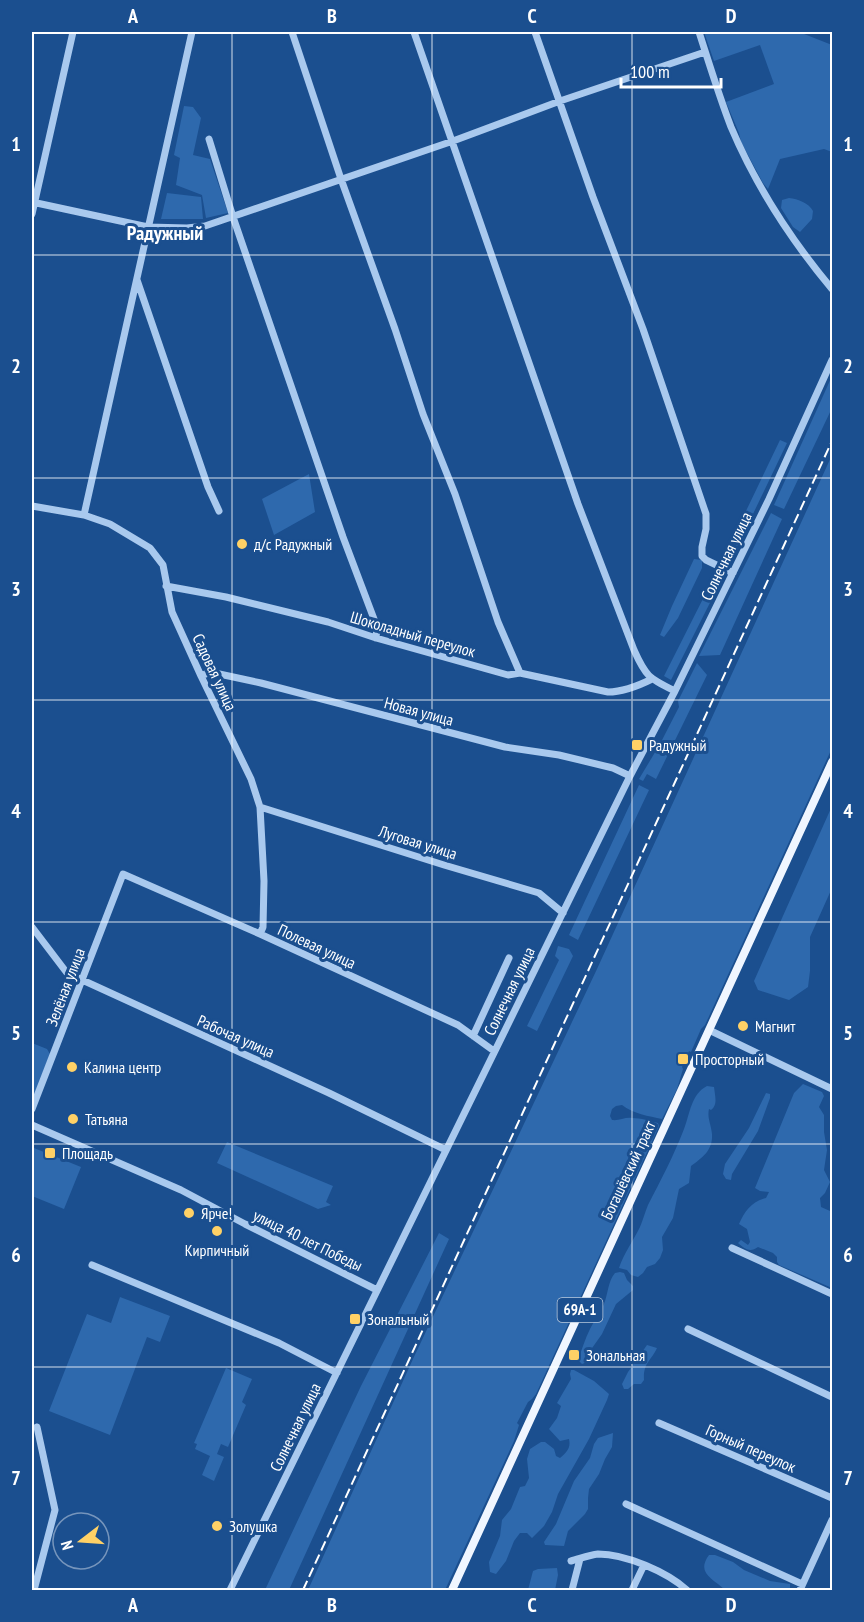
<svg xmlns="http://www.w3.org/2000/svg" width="864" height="1622" font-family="'PT Sans Narrow',sans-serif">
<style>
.green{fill:#2e69ad}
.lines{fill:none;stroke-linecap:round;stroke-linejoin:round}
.minor{stroke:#a9c9ee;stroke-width:7}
.major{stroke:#f0f6ff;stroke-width:8}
.rail{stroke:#fff;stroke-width:2;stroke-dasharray:10 4.5;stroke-linecap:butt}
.grid{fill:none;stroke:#fff;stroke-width:1.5;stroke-opacity:0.55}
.poi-dot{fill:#ffd166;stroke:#1b4f8f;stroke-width:2}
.labels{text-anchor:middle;stroke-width:6;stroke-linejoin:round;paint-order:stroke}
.shield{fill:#1b4f8f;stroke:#bbcadd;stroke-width:1.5}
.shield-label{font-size:15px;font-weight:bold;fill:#fff}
.poi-label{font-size:16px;fill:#fff;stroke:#1b4f8f;text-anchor:start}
.street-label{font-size:16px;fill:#fff;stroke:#1b4f8f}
.quarter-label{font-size:20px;font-weight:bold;fill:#fff;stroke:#1b4f8f}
.neatline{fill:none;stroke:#fff;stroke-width:2}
.grid-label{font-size:20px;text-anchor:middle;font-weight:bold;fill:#fff}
</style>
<rect width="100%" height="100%" fill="#1b4f8f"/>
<path class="green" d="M704 32H799L832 45V152L824 149 780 159 768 189 763 183 741 142 739 133 726 102 774 84 760 45 714 61Z
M184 106 193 107 201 118 193 155 210 159 228 213 206 218 202 195 176 185 180 158 174 155Z
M167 193 201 197 203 219H161Z
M789 198C798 199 809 203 813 211L812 219 800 232 793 227 781 208 782 200Z
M832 376V408L784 509 774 505Z
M780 440 787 443 730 562 723 559Z
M832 455V748L705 1025 701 1029 691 1052 689 1051 682 1067 683 1069 677 1089 662 1119C649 1116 633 1114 622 1105L616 1106 612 1109 610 1116 612 1120C619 1121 625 1117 632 1118 641 1118 650 1121 658 1123L659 1126 536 1394 532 1399 528 1402 517 1423 519 1425 514 1441 445 1590H308L413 1359 597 969Z
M309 474 315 512 274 535 262 499Z
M771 513 782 519 720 655 699 656Z
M694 559 702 560V568L678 618 664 637 660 635 672 606Z
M717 571 724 575 671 680 664 676Z
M697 663 707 675 658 775 656 779 647 774 643 781 639 779 660 744 679 707 678 701Z
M639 785 649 790 578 940 569 935Z
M832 806V888L810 937V971L808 987 789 1000 758 990 754 981Z
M558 946 569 949 573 956 537 1031 527 1026 559 960 555 956Z
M32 1043 47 1049 50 1054 32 1101Z
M803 1084 822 1092 824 1096 819 1107 824 1115V1132L827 1150 824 1170 830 1182 825 1193 820 1198 821 1207 830 1211 832 1210V1288L779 1265 777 1262V1257L773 1253 758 1247C750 1253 745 1249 738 1243L741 1240 748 1245 750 1242 747 1229 739 1224C745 1211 751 1202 766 1198L769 1192 760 1191 755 1188 794 1093Z
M707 1086 714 1087C715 1096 718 1105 711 1110L709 1109C707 1118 711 1124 712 1134 713 1150 703 1157 691 1166L689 1183 679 1189 673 1218 662 1237 663 1250 660 1258 655 1264 647 1267 643 1273 638 1277 631 1275 627 1270 619 1268C624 1253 633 1241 640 1227 643 1220 645 1212 648 1205 661 1180 674 1155 684 1129 690 1114 691 1094 707 1086Z
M766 1093 770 1094V1098L758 1131 732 1174 731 1180 726 1179 723 1174 725 1164 749 1128Z
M227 1142 333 1186 326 1202 331 1205 318 1209 217 1163Z
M34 1148 81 1167 64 1209 32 1196V1153Z
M439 1233 449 1239 289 1590H265L361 1386Z
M620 1272 624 1273 627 1280 633 1286V1290L616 1304 602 1334 590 1351 587 1362 582 1364 578 1360C582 1349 585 1339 590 1329 594 1321 601 1312 604 1304 608 1294 608 1281 615 1273Z
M120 1297 170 1316 160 1342 147 1337 110 1435 49 1411 87 1314 111 1323Z
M647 1345 657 1348C651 1361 643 1363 644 1380L641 1384H634L628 1389H624L622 1384 628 1372Z
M226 1368 252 1379 242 1402 246 1405 228 1447 221 1444 217 1454 224 1457 214 1481 202 1475 210 1456 195 1449 197 1444 194 1443Z
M571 1370H574L594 1381 609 1394 607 1400 589 1439 558 1494 552 1512 544 1526 532 1538 527 1533H520L514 1541 506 1561 496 1574 490 1572 489 1562 500 1536 502 1520 511 1509 520 1487 525 1486 529 1478 527 1459 530 1449 541 1442H545L554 1449 556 1456 560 1458C567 1452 571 1448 569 1439L560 1441 549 1429 557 1418 561 1406 557 1403 571 1379 570 1374Z
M613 1433 612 1447 605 1459 599 1474 589 1489 588 1498V1509L585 1514 568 1531 564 1546 545 1545 544 1542 556 1524 574 1481 590 1458 594 1444 598 1438Z
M709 1555H715L733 1562 744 1570 770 1581 790 1584V1590H725C712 1578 696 1573 709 1555Z
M557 1568 558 1575 555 1590H528L533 1571 538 1569Z"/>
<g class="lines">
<path class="minor" d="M292 32 341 179 395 329 423 414 455 494 498 622 520 673
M414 32 578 504 634 650C646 677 649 678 675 691
M535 32 593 197 643 329 706 514V529L702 547V556L706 560 733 573
M699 32C709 63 719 96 731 127 756 186 791 240 832 289
M209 139 233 217 343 537 377 627 376 638
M32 202 148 227 187 228 205 226 453 141 560 101 705 52
M32 214 73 32
M137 280 208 487 219 511
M32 506 84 515 110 524 150 548 163 565 172 612 201 676 251 779 260 807 264 881 263 927 260 934
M84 515 192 32
M166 586 226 597 328 622 376 638 508 675 520 673 608 692C623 692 638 686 652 679
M201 676 210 672 261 683 505 747 559 755 613 768 630 776
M260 807 444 865 539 893 563 913
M32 927 67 973 329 1093 446 1150
M709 1030 832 1089
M473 1036 509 958
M32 1109 123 874 260 934 458 1025 494 1051
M32 1125 181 1190 245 1224 377 1290
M732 1248 832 1294
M92 1265 279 1343 337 1373
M688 1329 832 1397
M659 1423 832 1498
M626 1504 802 1584
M571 1561C579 1559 589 1555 598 1554 626 1554 667 1572 687 1590
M34 1590 55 1510 37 1427
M230 1590 630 776 675 691 769 499 832 360
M572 1590 580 1559
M632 1590 644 1565
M800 1590 832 1520"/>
<path class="major" d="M452 1590 832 762"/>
<path class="rail" d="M303 1590 832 441"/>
</g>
<path class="grid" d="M232 32V1590M432 32V1590M632 32V1590M32 255H832M32 478H832M32 700H832M32 922H832M32 1144H832M32 1367H832"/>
<g class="poi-dot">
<circle cx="242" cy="544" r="6"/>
<rect x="631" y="739" width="12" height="12" rx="3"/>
<circle cx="743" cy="1026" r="6"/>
<rect x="677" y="1053" width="12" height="12" rx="3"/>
<circle cx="72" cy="1067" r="6"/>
<circle cx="73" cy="1119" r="6"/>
<rect x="44" y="1147" width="12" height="12" rx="3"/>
<circle cx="189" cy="1213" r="6"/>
<circle cx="217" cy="1231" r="6"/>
<rect x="349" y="1313" width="12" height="12" rx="3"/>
<rect x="568" y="1349" width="12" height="12" rx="3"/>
<circle cx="217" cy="1526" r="6"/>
</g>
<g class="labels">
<rect class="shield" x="557.5" y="1298" width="45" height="24" rx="4.5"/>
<g class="shield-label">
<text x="580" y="1315">69А-1</text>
</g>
<g class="poi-label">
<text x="254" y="550">д/с Радужный</text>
<text x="649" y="751">Радужный</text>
<text x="755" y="1032">Магнит</text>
<text x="695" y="1065">Просторный</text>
<text x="84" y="1073">Калина центр</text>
<text x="85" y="1125">Татьяна</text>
<text x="62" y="1159">Площадь</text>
<text x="201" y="1219">Ярче!</text>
<text x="217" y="1256" text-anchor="middle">Кирпичный</text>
<text x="367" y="1325">Зональный</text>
<text x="586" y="1361">Зональная</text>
<text x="229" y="1532">Золушка</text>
</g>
<g class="street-label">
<text transform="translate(726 556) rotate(-64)" y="6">Солнечная улица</text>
<text transform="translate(413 634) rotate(16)" y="6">Шоколадный переулок</text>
<text transform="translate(215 672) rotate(65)" y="6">Садовая улица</text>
<text transform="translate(419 711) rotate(15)" y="6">Новая улица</text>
<text transform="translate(418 842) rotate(17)" y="6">Луговая улица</text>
<text transform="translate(317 946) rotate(25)" y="6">Полевая улица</text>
<text transform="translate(65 987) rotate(-69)" y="6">Зелёная улица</text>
<text transform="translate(509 991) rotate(-64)" y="6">Солнечная улица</text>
<text transform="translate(236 1036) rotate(24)" y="6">Рабочая улица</text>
<text transform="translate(628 1170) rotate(-65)" y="6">Богашёвский тракт</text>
<text transform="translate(308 1240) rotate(26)" y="6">улица 40 лет Победы</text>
<text transform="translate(295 1427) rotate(-64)" y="6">Солнечная улица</text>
<text transform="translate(751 1448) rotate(24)" y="6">Горный переулок</text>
</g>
<g class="quarter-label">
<text x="165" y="240">Радужный</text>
</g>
</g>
<rect width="864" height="1622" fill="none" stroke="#1b4f8f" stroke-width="66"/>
<g transform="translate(81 1541) rotate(253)"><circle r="28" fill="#1b4f8f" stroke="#7695bc" stroke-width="1.5"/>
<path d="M0-4.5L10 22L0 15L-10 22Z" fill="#ffd166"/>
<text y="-9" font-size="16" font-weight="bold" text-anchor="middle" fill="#ffffff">N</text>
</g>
<path d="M621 78v9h100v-9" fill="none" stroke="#ffffff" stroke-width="3"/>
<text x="630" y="78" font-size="18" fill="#ffffff" stroke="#1b4f8f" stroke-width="4.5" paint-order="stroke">100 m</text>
<rect x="33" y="33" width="798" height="1556" class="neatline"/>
<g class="grid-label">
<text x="133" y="23">A</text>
<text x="332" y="23">B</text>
<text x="532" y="23">C</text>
<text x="731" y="23">D</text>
<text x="16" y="151">1</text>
<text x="848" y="151">1</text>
<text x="16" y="373">2</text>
<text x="848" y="373">2</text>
<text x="16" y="596">3</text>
<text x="848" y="596">3</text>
<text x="16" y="818">4</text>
<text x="848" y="818">4</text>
<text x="16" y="1040">5</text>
<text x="848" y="1040">5</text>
<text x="16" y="1262">6</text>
<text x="848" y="1262">6</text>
<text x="16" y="1485">7</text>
<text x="848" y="1485">7</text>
<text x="133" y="1612">A</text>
<text x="332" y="1612">B</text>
<text x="532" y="1612">C</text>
<text x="731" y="1612">D</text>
</g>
</svg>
